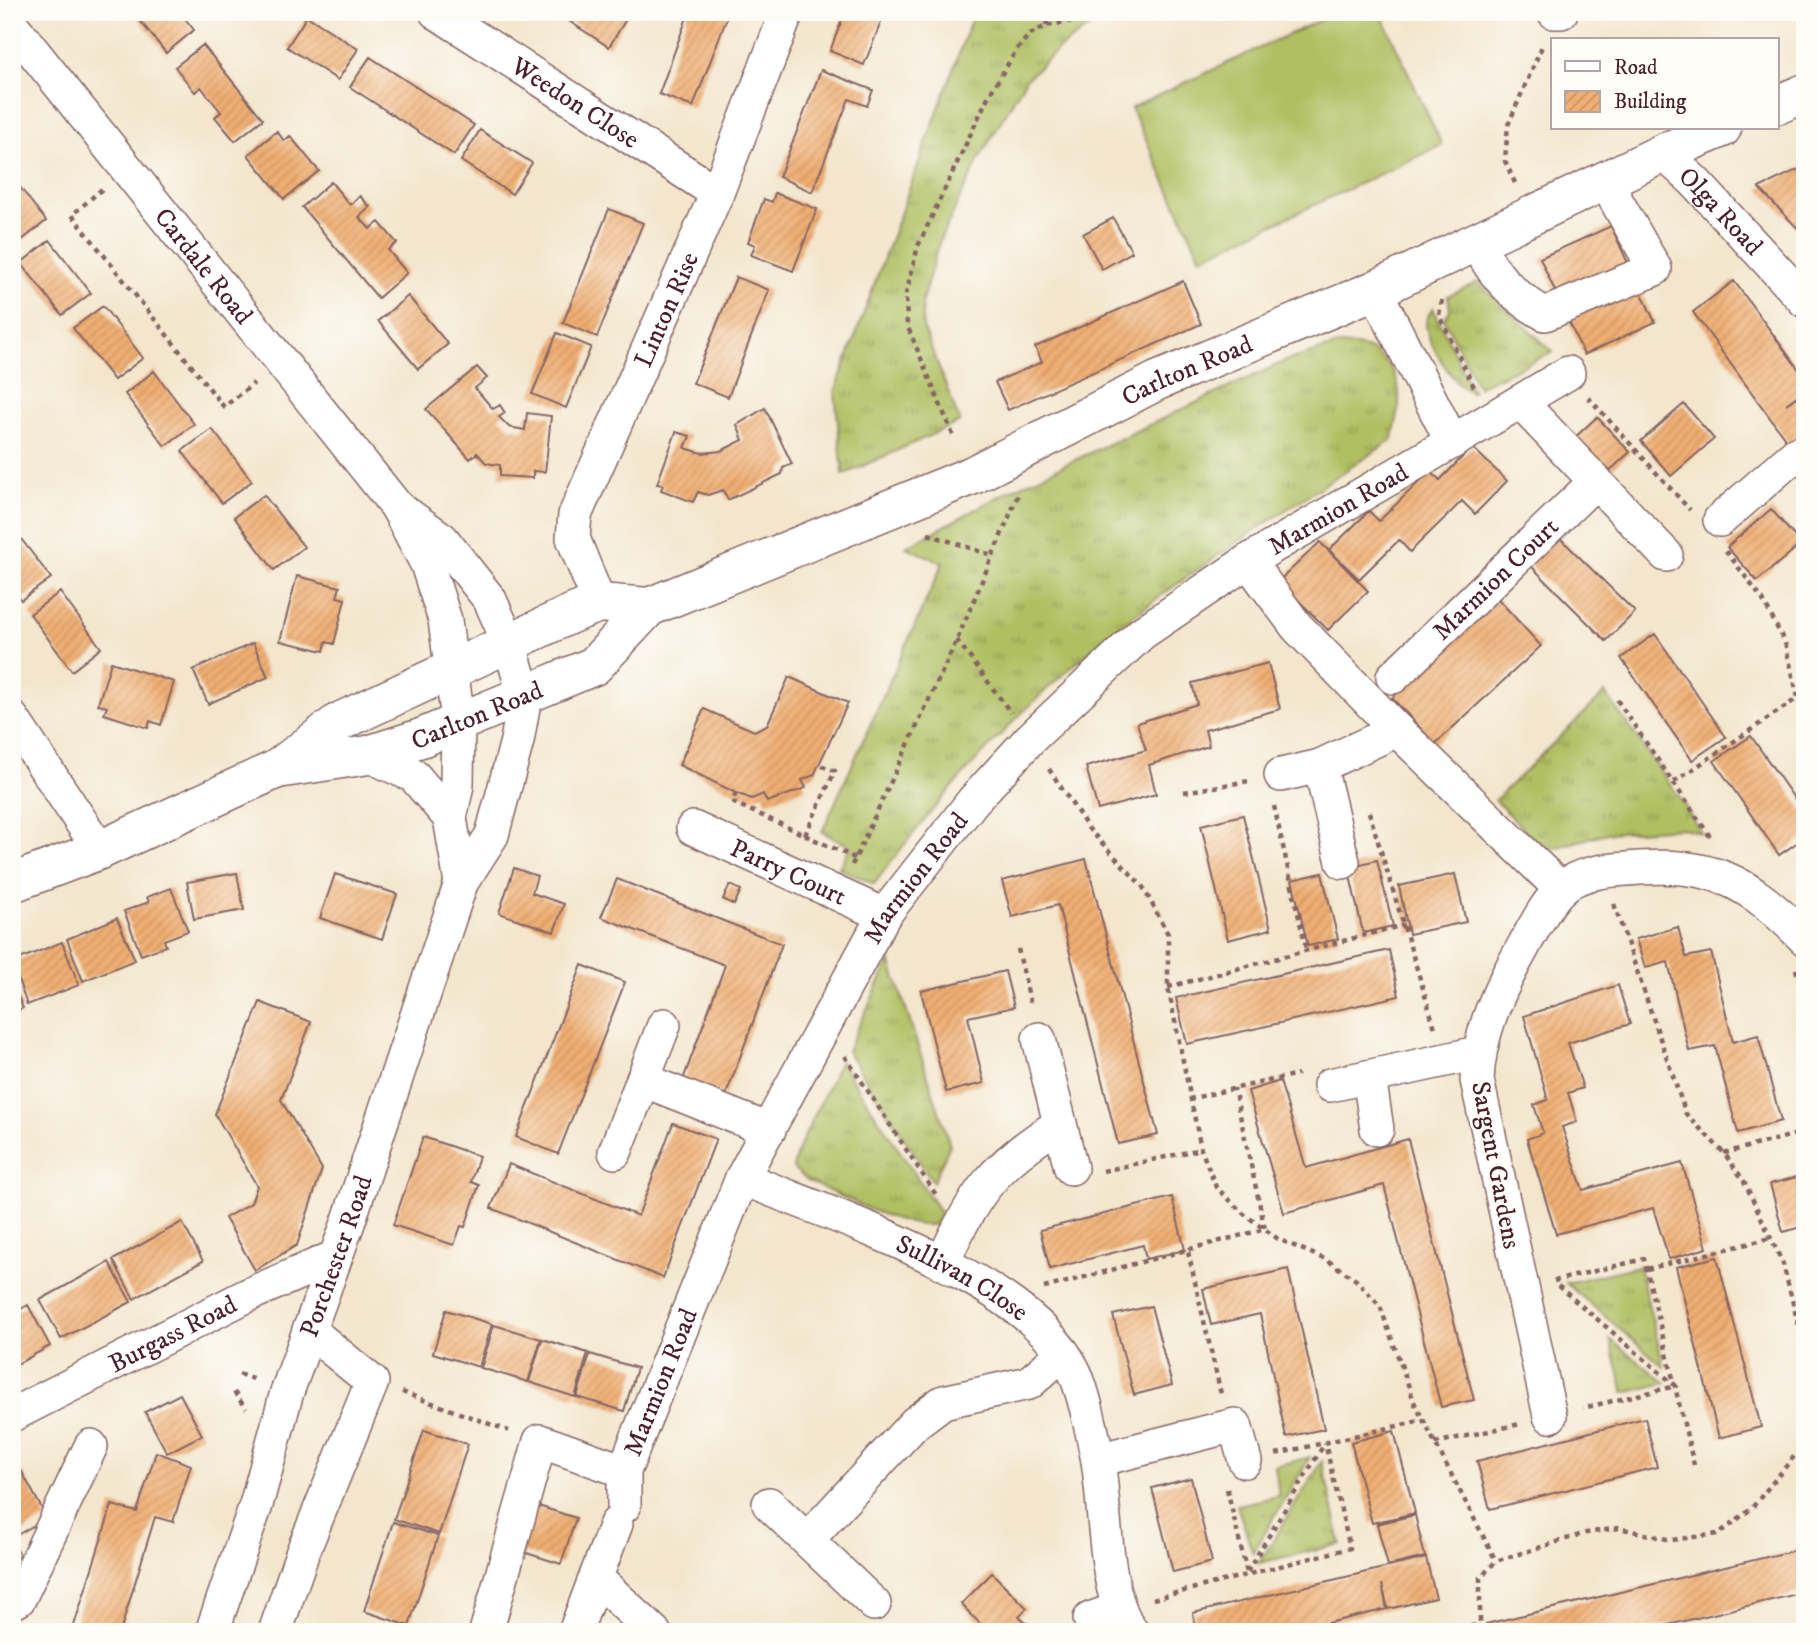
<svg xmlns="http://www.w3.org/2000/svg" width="1817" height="1644" font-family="'IM FELL DW Pica',serif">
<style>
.grass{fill:url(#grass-tufts);stroke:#7d6f46;stroke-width:2}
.garden{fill:#b0bf62;stroke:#7d6f46;stroke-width:2}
.building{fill:url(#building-hatch)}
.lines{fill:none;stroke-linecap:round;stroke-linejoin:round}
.minor-casing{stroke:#856564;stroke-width:36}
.major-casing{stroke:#856564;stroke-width:41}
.path{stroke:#856564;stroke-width:4.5;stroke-dasharray:5 5;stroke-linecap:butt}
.minor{stroke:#fff;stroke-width:33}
.major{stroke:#fff;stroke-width:38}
.labels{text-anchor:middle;stroke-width:5;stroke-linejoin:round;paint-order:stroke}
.street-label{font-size:26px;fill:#4a1f2b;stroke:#fdfcf7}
</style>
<defs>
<pattern id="grass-tufts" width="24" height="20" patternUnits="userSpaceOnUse" patternTransform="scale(1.75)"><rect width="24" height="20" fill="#b0bf62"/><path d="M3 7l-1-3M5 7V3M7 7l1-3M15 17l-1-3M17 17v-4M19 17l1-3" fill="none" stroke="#919b51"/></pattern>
<pattern id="building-hatch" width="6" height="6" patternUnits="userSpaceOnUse" patternTransform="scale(1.75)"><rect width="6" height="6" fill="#efae72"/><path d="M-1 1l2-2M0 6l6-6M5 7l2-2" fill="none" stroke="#ce9563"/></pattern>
</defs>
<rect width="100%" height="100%" fill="#fdfcf7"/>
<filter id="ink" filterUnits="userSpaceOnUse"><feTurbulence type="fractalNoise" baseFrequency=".0143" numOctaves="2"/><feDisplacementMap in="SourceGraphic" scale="14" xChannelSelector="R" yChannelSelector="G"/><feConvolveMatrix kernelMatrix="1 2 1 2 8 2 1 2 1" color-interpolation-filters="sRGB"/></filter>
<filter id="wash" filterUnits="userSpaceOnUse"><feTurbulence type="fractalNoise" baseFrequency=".00686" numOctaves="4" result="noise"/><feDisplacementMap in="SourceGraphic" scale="28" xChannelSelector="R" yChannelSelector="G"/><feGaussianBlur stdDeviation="1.57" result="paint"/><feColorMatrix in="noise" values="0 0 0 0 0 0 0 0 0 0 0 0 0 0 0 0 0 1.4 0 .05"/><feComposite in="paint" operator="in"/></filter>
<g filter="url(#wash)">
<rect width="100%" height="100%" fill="#f3e6cd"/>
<path class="grass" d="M974 12H1110L1059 49 1026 79 979 159 940 240 922 301 923 327 960 422 843 475 835 392Z
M1478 282 1553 352 1478 387 1444 319 1450 310 1448 296Z
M1433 308 1472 390V392C1455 388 1425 340 1426 323 1427 318 1430 312 1433 308Z
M1338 345C1347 346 1363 345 1371 350 1408 372 1401 405 1392 440 1314 492 1234 542 1158 598 1049 676 954 777 874 884L839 868 850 846 822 832 943 563 906 547 1007 492 1285 361Z
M1605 693 1680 798 1701 833 1682 828 1607 833 1554 848 1535 841 1495 800Z
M890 960 950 1145 933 1182 847 1051Z
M840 1061 940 1212 936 1223C913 1235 833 1192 806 1180L793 1168 797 1152Z
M1639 1266V1267L1664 1367 1566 1283Z
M1610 1339 1666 1383 1624 1393Z
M1310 1457 1253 1553 1237 1505 1279 1496 1275 1466Z
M1322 1461 1341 1544 1259 1563Z"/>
<path class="garden" d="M1337 12H1380L1442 145 1201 258 1131 108Z"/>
<g id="blocks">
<path class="building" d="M133 12H180L194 30 166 53Z
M555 12H622L628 16 609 47Z
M689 12H729L693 107 659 94Z
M845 12H885L864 65 830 51Z
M307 16 358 49 338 80 287 47Z
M203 45 263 119 235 141 215 117 221 112 201 87 195 92 175 67Z
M370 57 474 125 454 155 350 87Z
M821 70 873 90 867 106 849 99 812 192 779 177Z
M480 130 532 163 512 194 461 161Z
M277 131 284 141 290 136 319 171 284 199 248 155Z
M1805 166V236L1759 188Z
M12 177 46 221 17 244 12 238Z
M331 182 350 205 360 196 370 207 359 217 370 229 379 222 397 243 388 250 407 273 378 298 302 207Z
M775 193 817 209 793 271 751 255 755 245 748 242 764 199 772 202Z
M609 209 643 223 597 337 563 323Z
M1113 218 1132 252 1102 269 1083 234Z
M1611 226 1655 322 1584 355 1540 258Z
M50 240 91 293 62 315 21 263Z
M736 277 769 290 728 397 693 383Z
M1183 281 1201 324 1008 410 995 382 1042 362 1035 347Z
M1734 281 1805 378V390L1786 404 1802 394 1805 397V466L1693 312Z
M408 296 448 344 418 369 378 321Z
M103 306 143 358 114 380 73 328Z
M557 333 591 347 566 408 532 394Z
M477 367 487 378 475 388 493 409 500 405 505 413 499 417 509 427 525 430 527 413 551 416 545 472 533 471V478L500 476V465L486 463 477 453 470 459 426 409Z
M154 371 194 424 165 446 125 394Z
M1684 404 1714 439 1671 476 1641 441Z
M765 408 792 464 783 468 782 474 728 500 723 490 708 495 698 492 693 502 661 490 663 485 657 484 676 432 690 436 685 448 702 453 721 451 743 440 737 425Z
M1597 417 1630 452 1605 475 1572 440Z
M212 429 252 481 222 503 182 451Z
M1472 447 1507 481 1475 514 1462 501 1410 552 1399 540 1359 579 1329 550 1369 511 1379 521 1430 471 1440 480Z
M264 495 304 547 274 570 234 517Z
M1771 509 1801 544 1757 581 1727 547Z
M12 527 51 578 21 600 12 588Z
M1550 528 1635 612 1606 641 1522 557Z
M1320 542 1368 591 1328 630 1279 581Z
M297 576 340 587 337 597 345 599 334 644 326 642 324 651 280 641Z
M60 592 101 648 72 671 30 614Z
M1498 599 1541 646 1435 744 1392 698Z
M1655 634 1726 737 1692 760 1621 658Z
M253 643 268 677 208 704 193 670Z
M111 662 174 682 161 725 150 721 148 728 104 714 107 707 98 704Z
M1268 663 1280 709 1205 730 1209 746 1149 765 1156 794 1098 810 1086 767 1146 750 1137 723 1197 704 1192 683Z
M789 677 848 703 814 775 802 780 806 788 767 802 763 794 752 799 736 793 679 765 704 709 754 731 767 725Z
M1751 736 1805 814V845L1801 840 1779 855 1714 761Z
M1243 815 1271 929 1228 940 1201 825Z
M1086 859 1158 1135 1118 1144 1058 905 1012 917 1002 881Z
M1377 860 1393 926 1363 933 1348 867Z
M514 868 537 876 532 893 564 904 554 932 499 913Z
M237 873 244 910 194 919 187 882Z
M1322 873 1338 939 1308 946 1292 880Z
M335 874 397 894 382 939 320 918Z
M1455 874 1466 922 1409 934 1399 886Z
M617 879 782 944 726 1095 683 1080 725 965 601 917Z
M730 885 741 890 734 905 723 899Z
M171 888 188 931 164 940 166 946 141 955 124 911 149 902 147 897Z
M117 918 135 960 83 981 67 939Z
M1678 927 1686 957 1711 952 1733 1042 1758 1035 1781 1121 1738 1133 1715 1046 1689 1051 1668 962 1645 968 1636 939Z
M62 942 79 985 27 1005 12 962Z
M1389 950 1399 996 1187 1044 1176 998Z
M582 965 625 982 558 1154 516 1137Z
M1005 971 1014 1007 968 1017 984 1083 946 1092 921 991Z
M12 983 23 1008 12 1013Z
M1618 985 1630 1024 1568 1043 1583 1088 1568 1093 1577 1122 1562 1127 1583 1190 1682 1163 1707 1248 1669 1259 1653 1208 1556 1234 1527 1139 1543 1133 1534 1105 1548 1100 1524 1016Z
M260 1002 311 1022 281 1100 322 1169 297 1245 255 1270 225 1218 251 1203 257 1186 215 1114Z
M1280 1081 1306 1168 1408 1139 1474 1400 1441 1407 1384 1185 1284 1213 1248 1091Z
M673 1123 716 1139 663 1278 491 1208 509 1164 638 1216Z
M423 1137 479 1156 471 1182 479 1185 465 1227 461 1226 454 1245 393 1225Z
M1805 1175V1226L1783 1232 1770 1184Z
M1172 1197 1185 1250 1146 1259 1143 1245 1050 1269 1040 1230Z
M182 1222 203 1261 134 1299 113 1260Z
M1717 1257 1761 1427 1719 1438 1676 1267Z
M109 1262 131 1302 61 1339 40 1300Z
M1288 1269 1324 1429 1286 1437 1260 1314 1211 1325 1203 1289Z
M28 1305 50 1346 12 1367V1314Z
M1151 1306 1172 1385 1134 1395 1113 1315Z
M446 1310 492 1324 479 1367 433 1353Z
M494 1325 541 1339 528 1382 481 1368Z
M542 1339 588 1353 575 1397 529 1382Z
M590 1354 637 1368 624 1411 577 1397Z
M180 1394 202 1435 167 1453 145 1412Z
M1645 1418 1657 1467 1490 1509 1477 1461Z
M424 1430 468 1444 439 1534 394 1519Z
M1394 1431 1415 1513 1372 1523 1351 1442Z
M156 1452 191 1465 173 1522 155 1517 120 1632H72L112 1505 137 1512Z
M22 1472 47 1518 17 1535 12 1526V1477Z
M1191 1478 1212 1562 1173 1572 1152 1488Z
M532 1504 576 1518 561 1564 517 1550Z
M1415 1515 1425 1557 1388 1566 1377 1524Z
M393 1522 438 1536 409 1626 364 1611Z
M12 1540 20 1556 12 1560Z
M1805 1548V1592L1639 1632H1488L1486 1624Z
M1426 1558 1436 1598 1388 1609 1382 1584 1387 1609 1290 1632H1197L1193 1613Z
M992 1573 1027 1608 1019 1616 1035 1632H988L961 1604Z"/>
</g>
</g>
<g filter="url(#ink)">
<use href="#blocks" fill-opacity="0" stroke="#856564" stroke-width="2"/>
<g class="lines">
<defs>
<g id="minor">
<path id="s1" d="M436 12 717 193"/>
<path d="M1554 12H1561"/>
<path id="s2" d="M12 25 397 507 427 564 445 620 458 721 457 785 450 818 461 883"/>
<path id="s3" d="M1663 153 1694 181 1805 301"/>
<path d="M1478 243C1492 275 1515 298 1545 314L1655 269 1605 181"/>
<path d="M1520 402 1666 555"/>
<path d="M1452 442 1568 373"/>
<path d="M1720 520 1796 454"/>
<path d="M1248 561 1297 627 1397 730 1561 889"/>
<path id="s4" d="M599 603 573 538 575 515 717 193 787 12"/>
<path id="s5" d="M1393 677 1596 481"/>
<path d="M12 718 100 850"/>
<path d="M368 755 414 776 450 818"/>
<path d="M1320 766 1343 862"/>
<path d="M1281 775 1320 766 1397 730"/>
<path id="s6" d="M693 828 884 915"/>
<path d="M1039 1039 1071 1168"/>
<path d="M1369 1077 1377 1129"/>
<path d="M643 1080 769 1130"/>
<path d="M1330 1085 1478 1053"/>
<path d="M615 1152 664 1025"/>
<path id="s7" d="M742 1178C835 1217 1026 1278 1073 1369 1083 1388 1094 1439 1098 1461 1106 1509 1103 1594 1132 1632"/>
<path d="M943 1262C973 1194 995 1164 1059 1125"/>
<path id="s8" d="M12 1415 248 1295 335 1257"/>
<path d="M1550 1416 1477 1080C1479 1036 1495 998 1516 960 1527 941 1545 903 1562 888 1578 873 1606 870 1627 869 1711 861 1746 879 1805 939"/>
<path d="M1098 1460 1235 1425 1245 1461"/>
<path d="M769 1504 874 1604"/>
<path id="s9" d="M624 1506V1471L742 1178 884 915 973 801 1030 739 1142 633 1248 561 1452 442 1375 290"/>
<path d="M807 1540 915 1423 943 1402 1029 1383 1063 1353"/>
<path d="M596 1578 654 1632"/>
<path d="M12 1603 19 1599 91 1446"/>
<path d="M1090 1619 1118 1609"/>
<path id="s10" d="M212 1632 256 1505 287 1392 348 1223 461 883 492 835 517 741 525 696 509 643 490 600 442 539 397 507"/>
<path d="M275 1632 302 1554 372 1382 309 1330"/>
<path d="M486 1632 540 1441 624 1471"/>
<path d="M575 1632 616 1524"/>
</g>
<g id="major">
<path d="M1777 105 1805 93"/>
<path id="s11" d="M277 769 368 755 421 738 594 666 649 607 973 475 1157 381 1375 290 1663 153 1722 128"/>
<path d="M12 883 100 850 277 769 339 722 571 614 599 603 649 607"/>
</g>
</defs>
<use href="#minor" class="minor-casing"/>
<use href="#major" class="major-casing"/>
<path class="path" d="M1046 26 1049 12
M1515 183 1505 161 1508 125 1543 44
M102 189 72 215 224 407 254 383
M1442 300 1439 315 1476 391
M1588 397 1690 510
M953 435 907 325 906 294 918 246 988 97 1017 49 1030 34 1046 26 1072 21 1082 12
M928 534 994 556
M1726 551 1763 600 1785 643 1805 726
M957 640 1011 713
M1617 700 1711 838
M1049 769 1088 828 1143 887 1168 934V987L1201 1149 1216 1187 1244 1214 1278 1239 1327 1260 1356 1280 1380 1306 1415 1404 1496 1561
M1674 782 1798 698
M1184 792 1249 781
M736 793 732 802 855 858
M1274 806 1306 949
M1369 812 1435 1028
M805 835 835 771 820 765
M852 865 957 640 1019 493
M1614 904 1686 1114 1724 1153 1744 1181 1783 1264 1805 1351
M1018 949 1031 1006
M1796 969 1805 1005
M1168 987 1404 925
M845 1056 938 1198
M1189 1099 1298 1074
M1724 1153 1805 1132
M1103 1171 1201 1149
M1188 1252 1221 1394
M1647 1269 1771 1238
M1554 1281 1644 1259 1694 1465
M1558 1286 1676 1386 1583 1408
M1044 1288 1265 1229 1234 1088
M239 1374 255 1380
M234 1392 246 1409
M402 1392 509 1431
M1435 1443 1520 1424
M1276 1454 1423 1420
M1227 1489 1247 1573
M1247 1572 1325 1443
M1153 1599 1350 1548 1325 1443
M1451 1632 1479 1624
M1480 1632V1578L1496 1561 1586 1533 1619 1528 1671 1540 1718 1534 1751 1509 1805 1443"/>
<use href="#minor" class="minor"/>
<use href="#major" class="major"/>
</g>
</g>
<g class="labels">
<g class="street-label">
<text dy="9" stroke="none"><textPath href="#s1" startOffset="166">Weedon Close</textPath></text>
<text dy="9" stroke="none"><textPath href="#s3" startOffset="82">Olga Road</textPath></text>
<text dy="9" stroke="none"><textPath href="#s2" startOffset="308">Cardale Road</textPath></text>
<text dy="9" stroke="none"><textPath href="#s4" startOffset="318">Linton Rise</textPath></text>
<text dy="9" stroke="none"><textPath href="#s11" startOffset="1004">Carlton Road</textPath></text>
<text dy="9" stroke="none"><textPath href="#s9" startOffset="1265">Marmion Road</textPath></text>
<text dy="9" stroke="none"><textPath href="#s5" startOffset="142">Marmion Court</textPath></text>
<text dy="9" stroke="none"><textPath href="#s11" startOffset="208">Carlton Road</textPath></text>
<text dy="9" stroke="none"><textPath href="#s6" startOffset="105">Parry Court</textPath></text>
<text dy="9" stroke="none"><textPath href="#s9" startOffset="698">Marmion Road</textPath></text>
<text transform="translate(1497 1165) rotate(79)" y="9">Sargent Gardens</text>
<text dy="9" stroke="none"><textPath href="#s10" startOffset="396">Porchester Road</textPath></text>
<text dy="9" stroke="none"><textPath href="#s7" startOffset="242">Sullivan Close</textPath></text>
<text dy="9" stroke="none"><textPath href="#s8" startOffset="180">Burgass Road</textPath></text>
<text dy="9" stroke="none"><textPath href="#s9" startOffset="131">Marmion Road</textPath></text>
</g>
</g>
<rect width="1817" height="1644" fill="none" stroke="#fdfcf7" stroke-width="42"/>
<rect x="1551" y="38" width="228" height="91" fill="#fdfcf7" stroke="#b5a4a5" stroke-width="2"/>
<rect x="1565" y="61" width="35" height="10" fill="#ffffff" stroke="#b5a4a5" stroke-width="2"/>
<text x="1614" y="74" font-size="21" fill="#4a1f2b">Road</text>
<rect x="1565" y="91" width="35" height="21" fill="url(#building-hatch)" stroke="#b5a4a5" stroke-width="2"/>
<text x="1614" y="108" font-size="21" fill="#4a1f2b">Building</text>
</svg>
